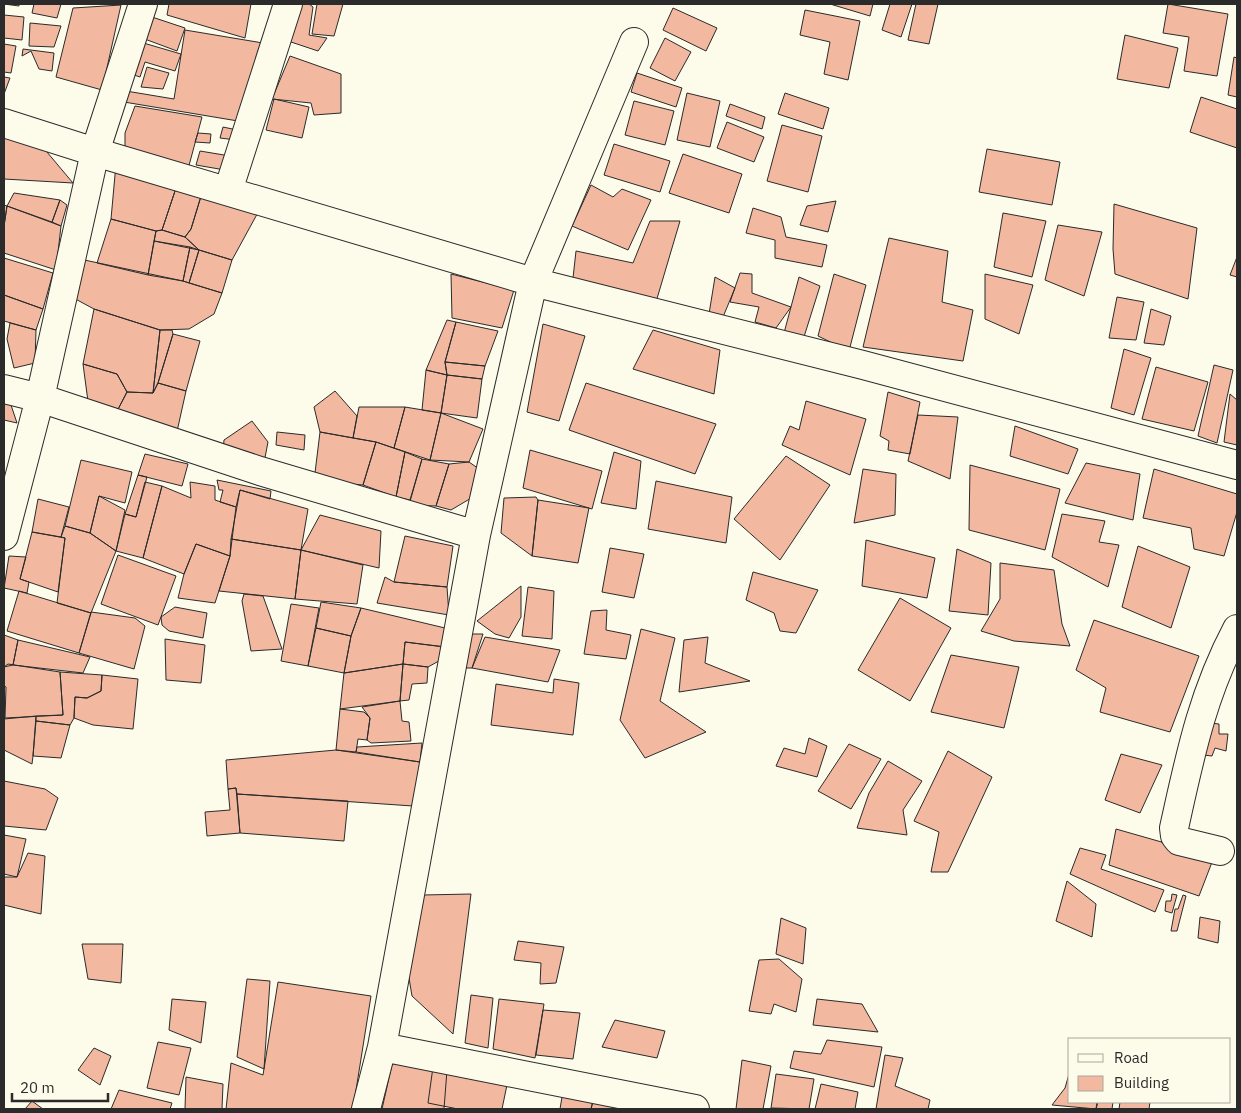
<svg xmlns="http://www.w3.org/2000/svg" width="1241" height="1113" font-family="'IBM Plex Sans',sans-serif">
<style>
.building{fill:#f2b8a0;stroke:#2b2b2b}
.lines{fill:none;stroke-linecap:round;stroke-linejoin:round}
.minor-casing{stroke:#2b2b2b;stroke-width:30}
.minor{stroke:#fdfbea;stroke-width:28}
</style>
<rect width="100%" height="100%" fill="#fdfbea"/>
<path class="building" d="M4 4H19V6Z
M34 4H61L57 18 32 13Z
M169 4H251L245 38 167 15Z
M299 4H309L313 7 309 35 327 38 318 51 288 41Z
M317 4H343L334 36 312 34Z
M830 4H873L870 16Z
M890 4H912L901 37 882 30Z
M916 4H938L929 44 908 40Z
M1168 4 1228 14 1217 76 1184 71 1189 37 1163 33Z
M121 5 102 90 56 77 73 8Z
M673 8 717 28 706 51 663 30Z
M805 10 860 21 848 80 824 74 830 42 800 35Z
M4 15 24 17 22 40 4 38Z
M149 16 185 28 177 51 142 38Z
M30 23 61 26 54 47 29 46Z
M185 30 263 43 244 122 124 102 126 91 174 99Z
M1125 35 1178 48 1169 88 1117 79Z
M665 38 691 52 675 81 650 68Z
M140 42 181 54 175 71 145 62 140 77 131 74Z
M4 44 16 46 11 73 4 72Z
M23 49 54 53 52 71 39 69 31 51 22 56Z
M290 56 341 74V113L314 115 311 103 272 99Z
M1234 57 1237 58V97L1228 95Z
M147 67 169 73 163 89 141 87Z
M637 73 682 88 676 107 631 92Z
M4 77 10 78 4 94Z
M687 93 720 101 710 147 677 140Z
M785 93 829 108 823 129 778 114Z
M1201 97 1237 109V148L1190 132Z
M274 99 309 107 302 138 266 130Z
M634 101 674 111 665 145 625 135Z
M730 104 765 117 762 129 726 116Z
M135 106 202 117 187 173 125 155V133Z
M727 122 764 137 754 162 717 148Z
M782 125 822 136 808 192 767 181Z
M223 127 237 130 236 140 220 138Z
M198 133 211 134 210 143 195 142Z
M4 135 36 139 73 183 4 179Z
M614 144 670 161 660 192 604 175Z
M987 149 1060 162 1052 205 979 192Z
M200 151 230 156 225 170 196 165Z
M683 154 742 174 729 213 669 193Z
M116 164 177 185 162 230 156 231 111 219Z
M177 185 202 193 191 229 185 237 162 230Z
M591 185 613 197 622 189 651 200 628 250 572 226Z
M14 193 60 200 52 222 7 206Z
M202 193 261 207 232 260 199 250 185 237 191 229Z
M60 200 67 205 61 226 52 222Z
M836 201 828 232 800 225 807 206Z
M1114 204 1197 228 1188 299 1115 274 1113 249Z
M4 205 7 206 4 226Z
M7 206 61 226 56 270 4 253V226Z
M753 208 781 217 786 237 827 245 822 267 775 258V240L746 233Z
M1003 213 1046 221 1032 277 994 267Z
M111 219 156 231 148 275 97 263Z
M650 221H680L656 302 573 278 576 251 633 263Z
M1058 225 1102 232 1084 296 1045 280Z
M162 230 185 237 199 250 154 241 156 231Z
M889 238 948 251 942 302 973 310 963 361 863 347Z
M154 241 190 247 183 281 148 275Z
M190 247 199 250 189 283 183 281Z
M199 250 232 260 222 293 189 283Z
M1237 257V277L1230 275Z
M4 258 53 273 43 309 4 295Z
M75 258 183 281 222 293 214 314 189 329 160 330 94 309 68 295Z
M740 273 752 274V293L791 307 776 328 755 322 759 307 730 302Z
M451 274 514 290 502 328 452 318Z
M834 274 866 285 849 351 818 336Z
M985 274 1033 285 1019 334 985 319Z
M715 277 735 288 723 317 709 314Z
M799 277 820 286 803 340 784 333Z
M4 295 43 309 36 330 4 321Z
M1117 297 1144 302 1136 340 1109 338Z
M94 309 160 330 153 393 127 392 117 374 83 364Z
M1151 309 1171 316 1164 345 1144 343Z
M447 320 456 322 445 362 447 375 426 370Z
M456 322 498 331 485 366 445 362Z
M10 323 36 330 35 363 14 368 7 339Z
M543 324 585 336 559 421 527 412Z
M160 330H172L173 334 158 383 153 393Z
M653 330 720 350 714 394 633 369Z
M173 334 200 341 186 391 158 383Z
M1124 349 1151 358 1134 415 1111 408Z
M445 362 485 366 482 379 447 375Z
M83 364 117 374 127 392 114 417 89 409Z
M1214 365 1233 370 1217 443 1198 436Z
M1156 367 1208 382 1194 431 1142 419Z
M426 370 447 375 441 413 422 410Z
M447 375 482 379 477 418 441 413Z
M158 383 186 391 176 436 114 417 127 392 153 393Z
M586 383 716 424 695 474 569 430Z
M335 391 357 416 353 438 320 432 314 407Z
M888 392 920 402 910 454 888 450 889 441 880 436Z
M1230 394 1237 400V445L1224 442Z
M4 395 8 396 17 423 4 420Z
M806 401 866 419 850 475 782 445 790 426 799 430Z
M359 407H405L394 448 376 442 353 438Z
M405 407 441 413 430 460 394 448Z
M441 413 483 429 469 462 430 460Z
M918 415 958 417 950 479 908 461Z
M252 421 268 442 263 468 223 451 224 440Z
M1015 426 1078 449 1068 474 1010 456Z
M277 432 305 435 304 450 276 445Z
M320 432 376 442 363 485 314 481Z
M376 442 405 452 396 497 363 485Z
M530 450 602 471 592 509 523 488Z
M405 452 422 459 410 500 396 497Z
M614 452 641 461 636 509 601 503Z
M145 454 188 464 182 486 138 475Z
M786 456 830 485 780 560 734 519Z
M422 459 449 464 436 506 409 505Z
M81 460 132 472 125 503 99 496 90 533 65 526Z
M469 462 482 471 473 497 451 510 436 506 449 464Z
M1086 463 1140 474 1133 520 1065 503Z
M970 465 1060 489 1045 550 969 530Z
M863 469 896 474 895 515 854 523Z
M1154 469 1237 494V512L1224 556 1194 549 1191 528 1143 518Z
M138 475 147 477 136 517 125 514Z
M217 480 271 491 270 499 240 490 236 507 220 502 223 490H219Z
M656 481 732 497 726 543 648 529Z
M145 482 162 486 143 558 116 551 125 514 136 517Z
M190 482 215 486V500L236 507 230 556 196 544 184 574 143 558 162 486 191 498Z
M240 490 308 509 301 550 231 539Z
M99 496 125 510 116 551 90 533Z
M536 497 538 500 532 556 501 533 504 498Z
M38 499 69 507 61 537 32 532Z
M538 500 589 508 578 563 532 556Z
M1062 514 1105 521 1099 542 1119 545 1108 587 1052 557Z
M320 515 381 531 379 568 301 550Z
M65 526 90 533 116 551 91 613 57 603 65 538 61 537Z
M32 532 65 538 58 592 20 579Z
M405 536 453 546 447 587 394 582Z
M231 539 301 550 295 599 219 591 230 556Z
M866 540 935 558 927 598 862 586Z
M196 544 230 556 215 603 178 598 184 574Z
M1138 546 1190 567 1171 628 1122 607Z
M610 548 644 554 634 598 602 592Z
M957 549 991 563 988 615 949 611Z
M301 550 363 565 357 604 295 599Z
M118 555 176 576 158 625 101 604Z
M9 556 26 557 20 579 29 582 27 593 4 588Z
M1000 563 1054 570 1062 624 1070 646 1014 641 981 631 1000 599Z
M753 572 818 590 796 633 780 631 774 613 746 600Z
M385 577 394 582 447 587 449 615 377 603Z
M521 586V617L509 638 495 634 477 621Z
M528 587 554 591 552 639 522 636Z
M19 591 91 613 79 653 7 631Z
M244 594 263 596 282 649 251 651 242 601Z
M900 598 951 628 910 701 858 670Z
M321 602 361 608 351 636 316 628Z
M291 604 319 608 308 666 281 661Z
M175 607 207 613 203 638 169 631 162 625 161 617Z
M361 608 445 628V647L405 642 403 664 344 673 351 636Z
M607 610 606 630 631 635 626 659 584 654 591 611Z
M91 612 135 618 145 626 134 669 79 653Z
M1094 620 1199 656 1170 732 1100 712 1106 688 1076 670Z
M316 628 351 636 344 673 308 666Z
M641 629 675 638 660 701 706 732 645 758 620 720Z
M468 634H483L472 668H464Z
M4 635 18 640 13 665 4 667Z
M485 637 560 650 548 682 472 668Z
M708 637 705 663 750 681 679 692 684 640Z
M165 639 205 645 201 683 166 680Z
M18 640 90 657 83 673 13 665Z
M405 642 445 647 446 657 428 667 403 664Z
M951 655 1019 667 1004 728 931 712Z
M8 664 60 672 63 715 5 718 6 687 4 686V667Z
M403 664 400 701 340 709 344 673Z
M403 664 428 667 427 683 412 684 409 700 400 701Z
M60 672 102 675 101 691 87 698 75 697 74 718 70 725 36 721V716L63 715Z
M102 675 138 679 133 729 93 725 74 718 75 697 87 698 101 691Z
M554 679 579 683 573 735 491 725 496 684 553 693Z
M400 701 402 721 409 722 411 741 371 743 367 740 370 718 362 707Z
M340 709 364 712 370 718 367 740 358 739 356 752 336 750Z
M36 716 33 756 32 764 4 750V719Z
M36 721 70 725 61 758 33 756Z
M1210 723 1219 724V734H1228L1226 751 1215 748 1212 756 1203 755Z
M809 738 827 746 817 777 776 766 784 748 805 754Z
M422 743 420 762 356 752 357 747Z
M849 744 881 759 851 809 818 791Z
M336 750 420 762 413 806 237 794 236 788 228 789 226 760Z
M948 751 992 777 948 872H931L939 832 914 821Z
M1121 754 1162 765 1140 813 1105 800Z
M888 761 922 781 903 810 907 835 857 828 869 793Z
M4 781 45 789 58 798 46 830 4 826Z
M236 788 240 833 207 836 205 812 230 810 228 789Z
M237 794 348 801 344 841 240 833Z
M1116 829 1214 857 1199 896 1109 865Z
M4 835 26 839 17 877 4 874Z
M1080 848 1106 855 1101 869 1164 890 1155 912 1070 874Z
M28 853 45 856 41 914 4 905V877H17Z
M1067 881 1096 904 1092 937 1056 921Z
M471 894 453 1034 412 996 407 966 423 895Z
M1172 894 1177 895 1172 913 1165 911 1166 901H1171Z
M1183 895 1186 896 1177 931H1171L1175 909H1178Z
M1200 917 1220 921 1218 943 1198 938Z
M781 918 806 928 803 964 776 954Z
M518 941 564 947 556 983 540 984 541 963 514 960Z
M82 944H123L121 983 88 979Z
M779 959 802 979 796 1012 774 1004 771 1014 749 1011 759 960Z
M247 979 270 981 264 1069 237 1057Z
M278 982 371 996 353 1109H226L231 1063 263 1075Z
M471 995 493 998 488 1048 465 1043Z
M172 999 206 1002 201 1043 169 1030Z
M499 999 544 1004 535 1058 493 1049Z
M817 999 862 1004 878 1032 813 1025Z
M543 1010 580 1013 573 1059 536 1055Z
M615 1020 665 1031 657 1058 602 1047Z
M827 1040 882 1047 874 1087 790 1068 794 1051 821 1054Z
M158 1042 191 1048 179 1095 147 1088Z
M94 1048 111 1056 100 1085 78 1070Z
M885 1055 903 1058 895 1086 930 1100 928 1109H876Z
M393 1060 447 1070 444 1109H382Z
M742 1060 771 1066 763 1109H736Z
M433 1067 508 1080 502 1109H458L428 1103Z
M776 1074 814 1079 809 1109 771 1108Z
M1069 1074 1070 1102H1097L1096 1109 1052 1105 1065 1088Z
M186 1077 223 1084 222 1109H185Z
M821 1084 858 1092 855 1109H815Z
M119 1090 172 1103 170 1109H111Z
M562 1097 593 1101 591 1109H560Z
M32 1101 43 1109H25Z
M593 1101 647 1109H591Z
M1098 1102H1113L1112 1109H1096Z
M1120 1102H1150L1149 1109H1119Z"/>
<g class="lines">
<defs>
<path id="minor" d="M4 123 95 152 533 282 634 42
M228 191 288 4
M4 389 40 398 260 471 476 535
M4 536 40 398 95 152 143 4
M1220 851 1179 841 1175 836 1174 828C1190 756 1202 695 1237 629
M382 1047 695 1109
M366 1109 382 1047 476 535 533 282 863 365 1237 465"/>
</defs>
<use href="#minor" class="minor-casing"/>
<use href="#minor" class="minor"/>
</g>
<rect width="1241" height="1113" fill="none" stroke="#2b2b2b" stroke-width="10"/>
<rect x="1068" y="1038" width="162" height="65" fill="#fdfbea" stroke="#a9a89e"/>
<rect x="1078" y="1054" width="25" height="8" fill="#fdfbea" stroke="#a9a89e"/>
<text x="1114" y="1063" font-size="15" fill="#2b2b2b">Road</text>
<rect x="1078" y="1076" width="25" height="15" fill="#f2b8a0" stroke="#a9a89e"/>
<text x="1114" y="1088" font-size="15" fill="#2b2b2b">Building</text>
<path d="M12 1093v8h96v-8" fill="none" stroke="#2b2b2b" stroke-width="2.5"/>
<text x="20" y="1093" font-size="15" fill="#2b2b2b" stroke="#fdfbea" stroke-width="4" paint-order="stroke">20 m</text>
</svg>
